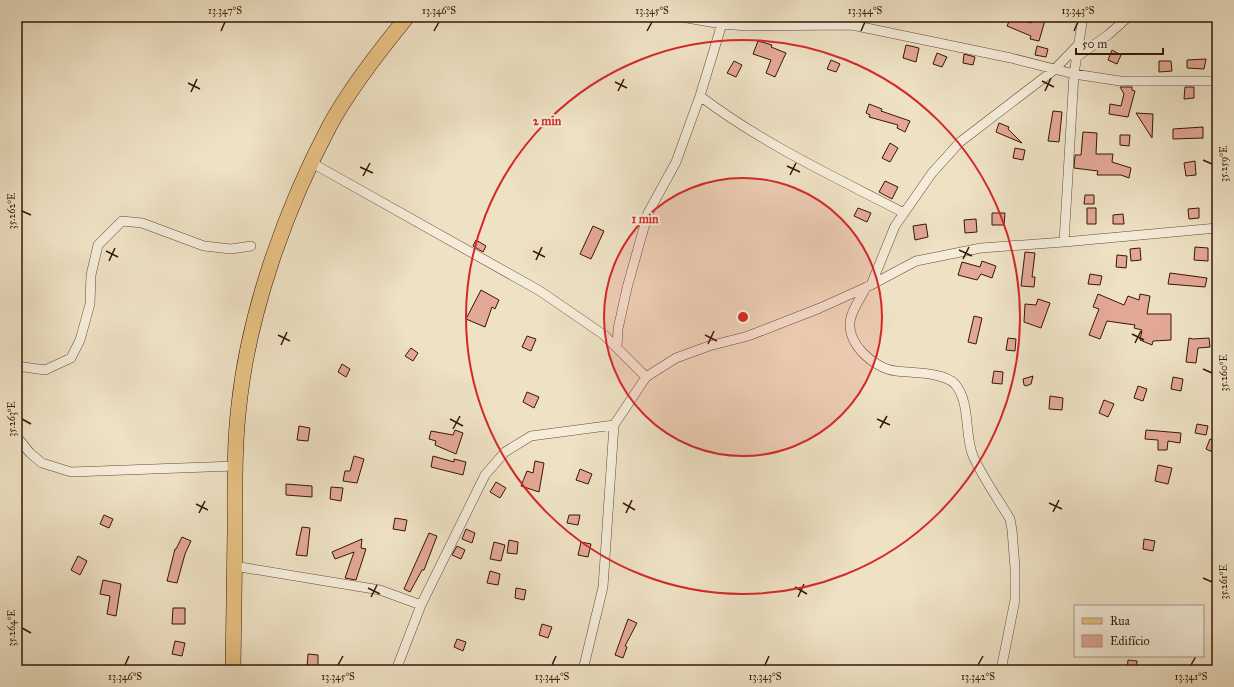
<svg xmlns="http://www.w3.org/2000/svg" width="1234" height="687" font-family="'IM FELL Great Primer',serif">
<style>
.building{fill:#e3a896;stroke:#371606}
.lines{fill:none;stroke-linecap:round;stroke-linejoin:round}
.minor-casing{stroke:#654936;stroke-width:10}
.primary-casing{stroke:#371606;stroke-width:16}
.minor{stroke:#f4ecd9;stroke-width:9}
.primary{stroke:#e7c082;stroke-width:15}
.ticks{fill:none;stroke:#371606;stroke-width:1.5}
.ring{fill:none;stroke:#d62828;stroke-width:2}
.centre{fill:#d62828;stroke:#f4ecd9;stroke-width:2}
.ring-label{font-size:12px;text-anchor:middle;font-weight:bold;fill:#d62828;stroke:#f4ecd9;stroke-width:4;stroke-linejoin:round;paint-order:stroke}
.neatline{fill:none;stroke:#371606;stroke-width:1.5}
.ticks-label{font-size:10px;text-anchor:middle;fill:#371606}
</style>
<rect width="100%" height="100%" fill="#eee1c4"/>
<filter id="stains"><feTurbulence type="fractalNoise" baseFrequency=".005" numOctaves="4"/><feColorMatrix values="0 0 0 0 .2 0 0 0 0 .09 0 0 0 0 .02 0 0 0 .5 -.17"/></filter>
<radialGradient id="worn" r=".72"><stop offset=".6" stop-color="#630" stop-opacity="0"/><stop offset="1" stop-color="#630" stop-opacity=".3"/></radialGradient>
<path class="building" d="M1011 17H1017L1031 23 1032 17H1046L1039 41 1030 39 1031 36 1007 26Z
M758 41 772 45 771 47 786 53 775 77 766 73 771 60 753 54Z
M906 45 919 48 916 62 903 58Z
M1037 46 1048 49 1046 57 1035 55Z
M1112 50 1121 55 1117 64 1108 60Z
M937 53 947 57 942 67 933 64Z
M964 54 975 57 973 65 963 63Z
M1206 59 1204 69 1187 68V60Z
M831 60 840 64 836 72 827 69Z
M734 61 742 65 736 77 727 73Z
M1159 61H1171L1172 71 1159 72Z
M1120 87H1132V90L1135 91 1128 117 1109 114 1110 104 1121 106 1124 94Z
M1185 87H1194V98L1184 99Z
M869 104 882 109 881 111 910 121 905 132 897 128 898 125 869 117 870 115 866 113Z
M1053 111 1062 112 1059 142 1048 141Z
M1136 113 1153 114 1152 138Z
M999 123 1009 127 1008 129 1022 143 996 132Z
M1203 127V138L1173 139V129Z
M1083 132 1097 133 1096 154H1113L1112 162 1131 168 1129 178 1121 175H1097L1098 171 1074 168 1075 155H1081Z
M1120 135H1130L1129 146 1120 145Z
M890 143 898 148 890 162 882 158Z
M1015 148 1025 150 1023 160 1013 158Z
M1195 161 1196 175 1186 176 1184 163Z
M885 181 898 187 892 199 879 192Z
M1085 195H1094V204H1084Z
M858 208 871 213 867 222 854 216Z
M1087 208H1096V224H1087Z
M1199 208V218L1189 219 1188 209Z
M992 213H1005L1004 225H992Z
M1123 214 1124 224H1113V215Z
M976 219 977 232 965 233 964 220Z
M926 224 928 237 915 240 913 226Z
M593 226 604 231 591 259 580 254Z
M476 240 486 246 483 252 473 246Z
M1195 247 1208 248V261L1194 260Z
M1140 248 1141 260 1131 261 1130 249Z
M1025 252 1035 253 1032 277H1035L1034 287 1021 286Z
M1117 255 1127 256 1126 268 1116 267Z
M982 261 996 266 992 278 981 274 977 280 958 275 962 262 980 267Z
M1170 273 1207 278 1205 287 1168 284Z
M1090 274 1102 276 1100 285 1088 284Z
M481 290 499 300 495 309 492 307 485 327 466 319Z
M1098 294 1124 305 1128 296 1139 300 1140 294 1150 296 1147 314H1171V340L1153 341 1152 345 1140 340 1142 330 1134 328 1135 325 1107 321 1100 339 1089 335 1099 309 1093 307Z
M1038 299 1050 303 1041 328 1024 322 1025 304 1036 305Z
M974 316 982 318 976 344 968 342Z
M527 336 536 339 531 351 522 347Z
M1008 338 1016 339 1015 351 1006 350Z
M1189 338 1193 339 1209 338 1210 347 1198 348 1196 363 1186 362Z
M411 348 418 353 413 361 405 356Z
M342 364 350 369 346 377 338 372Z
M994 371 1003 372 1002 384 992 383Z
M1033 376 1031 384 1026 386 1024 385 1023 379Z
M1173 377 1183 379 1181 391 1171 389Z
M1138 386 1147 389 1143 401 1134 398Z
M527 392 539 397 534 408 523 402Z
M1050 396 1063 398 1062 410 1049 409Z
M1104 400 1114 404 1108 417 1099 413Z
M1197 424 1208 426 1206 435 1195 433Z
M299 426 310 428 308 441 297 440Z
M455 430 463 433 456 454 435 445 436 441 429 439 431 431 453 435Z
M1146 430 1181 433 1180 443 1168 441 1167 450H1158V440L1145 439Z
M1210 439 1217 442 1215 453 1206 449Z
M354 456 364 459 357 483 343 481 345 471H350Z
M433 456 454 462V459L466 462 463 475 431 467Z
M535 461 544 463 539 492 521 486 527 471 533 473Z
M1158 465 1172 468 1168 484 1155 481Z
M580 469 592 474 588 484 576 480Z
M496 482 506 488 500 498 490 492Z
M286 484 312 486V497L286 495Z
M331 487 343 488 341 501 330 499Z
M104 515 113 519 109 528 100 524Z
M569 515H580L578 525 567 523Z
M395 518 407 520 405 531 393 529Z
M302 527 310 528 307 556 296 555Z
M466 529 475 533 472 543 462 539Z
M429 533 437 536 424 570H422L410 592 404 589Z
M182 537 191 541 185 554 177 583 167 581 175 549H176Z
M362 539 361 548 366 549 356 580 345 578 354 552 335 559 332 552Z
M1144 539 1155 541 1153 551 1143 549Z
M509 540 518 542 517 554 507 553Z
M494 542 505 545 501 561 490 559Z
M581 542 591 544 588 557 578 555Z
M457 546 465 550 461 559 452 555Z
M78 556 87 561 80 575 71 570Z
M490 571 500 574 498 585 487 583Z
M103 580 121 584 116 616 107 614 110 596 100 594Z
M516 588 526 590 524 600 515 598Z
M173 608H185V624H172Z
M628 619 637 623 625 646 627 647 623 658 615 655Z
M542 624 552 627 548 638 539 635Z
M457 639 466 642 463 651 454 647Z
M175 641 185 643 182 656 172 654Z
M308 654 318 655V668H307Z
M1128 660 1137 661 1136 670H1127Z"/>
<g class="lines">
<defs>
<path id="minor" d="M681 17 722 24 747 26 852 25 1011 58 1074 74 1120 81H1217
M1075 58 1108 35 1128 17
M700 96C763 144 835 177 904 213
M312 163 540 291 604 335 646 377
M1064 242 1074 74 1083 17
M871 285 895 226 932 173 960 142 1054 70 1078 45
M866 287C862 296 854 307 851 317 844 342 873 368 896 371 911 373 944 372 955 384 971 403 964 434 973 456 983 478 998 499 1010 519L1012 530 1015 568V600L1001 670
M617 348 618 329 627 288 648 213 676 162 700 96 724 17
M17 366 45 370 71 358 80 340 90 304 91 275 98 245 122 221 142 223 204 246 231 249 251 246
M17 437 30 453 42 463 71 472 235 466
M234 566 380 590 421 605
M396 670 421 605 485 475 505 452 531 436 614 425
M583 670 603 587 614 425 646 377 676 358 709 346 748 336 820 308 871 285 916 261 981 248 1064 242 1217 228"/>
<path id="primary" d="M233 670C234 624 234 577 235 531 235 489 234 447 239 405 249 311 286 208 330 125 350 88 380 50 407 17"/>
</defs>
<use href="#minor" class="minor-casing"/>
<use href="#primary" class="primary-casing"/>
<use href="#minor" class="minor"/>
<use href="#primary" class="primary"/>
</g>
<path class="ticks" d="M221 31 225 22M434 31 439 22M647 31 652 22M861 31 865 22M1074 31 1078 22M1042 81 1054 87M615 82 627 88M188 83 200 89M618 91 624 79M1045 91 1051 78M191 92 197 79M1203 160 1212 164M787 166 800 172M360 167 373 173M790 175 796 163M363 176 370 163M22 211 31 215M959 250 972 256M106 251 118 257M533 251 545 257M963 259 969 247M536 260 542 247M109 261 115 248M1132 334 1144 340M278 335 290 341M705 335 717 341M1135 343 1141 331M708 344 714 331M281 345 287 332M1203 369 1212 373M22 419 31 424M450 419 463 426M877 419 890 425M880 428 887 416M453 429 460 416M623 503 635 510M1049 503 1062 509M196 504 208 510M1053 512 1059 500M199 513 205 501M626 513 632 500M1203 578 1212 582M795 587 807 594M368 588 380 594M371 597 377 585M798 597 804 584M22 628 31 633M125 665 129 656M338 665 343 656M552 665 556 656M765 665 769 656M978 665 983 656M1191 665 1196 656"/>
<circle cx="743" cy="317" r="139" fill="#d62828" fill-opacity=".12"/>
<g class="ring">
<circle cx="743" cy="317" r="139"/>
<circle cx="743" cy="317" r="277"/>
</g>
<circle cx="743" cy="317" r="6" class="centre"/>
<g class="ring-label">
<text x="547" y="125">2 min</text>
<text x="645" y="223">1 min</text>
</g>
<rect width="1234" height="687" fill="none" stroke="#eee1c4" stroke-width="44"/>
<rect x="1074" y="605" width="130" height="52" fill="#f4ecd9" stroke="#a89685"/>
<rect x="1082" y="618" width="20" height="6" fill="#e7c082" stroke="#a89685"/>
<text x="1110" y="625" font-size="12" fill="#371606">Rua</text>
<rect x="1082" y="635" width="20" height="12" fill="#e3a896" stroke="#a89685"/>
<text x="1110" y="645" font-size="12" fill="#371606">Edifício</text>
<path d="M1076 48v6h87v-6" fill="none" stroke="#371606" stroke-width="2"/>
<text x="1082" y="48" font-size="12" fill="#371606" stroke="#f4ecd9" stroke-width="3" paint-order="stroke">50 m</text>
<rect x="22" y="22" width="1190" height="643" class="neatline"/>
<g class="ticks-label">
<text x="225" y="14">13.347°S</text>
<text x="439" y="14">13.346°S</text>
<text x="652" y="14">13.345°S</text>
<text x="865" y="14">13.344°S</text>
<text x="1078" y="14">13.343°S</text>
<text transform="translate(1223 164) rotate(-90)" y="4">35.259°E</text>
<text transform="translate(11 211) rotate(-90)" y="4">35.262°E</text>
<text transform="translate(1223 373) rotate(-90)" y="4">35.260°E</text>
<text transform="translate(11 419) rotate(-90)" y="4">35.263°E</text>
<text transform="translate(1223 582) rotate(-90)" y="4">35.261°E</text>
<text transform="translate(11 628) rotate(-90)" y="4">35.264°E</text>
<text x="125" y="680">13.346°S</text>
<text x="338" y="680">13.345°S</text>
<text x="552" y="680">13.344°S</text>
<text x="765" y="680">13.343°S</text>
<text x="978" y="680">13.342°S</text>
<text x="1191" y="680">13.341°S</text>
</g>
<rect width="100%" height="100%" filter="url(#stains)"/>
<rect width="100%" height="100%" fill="url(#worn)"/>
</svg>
